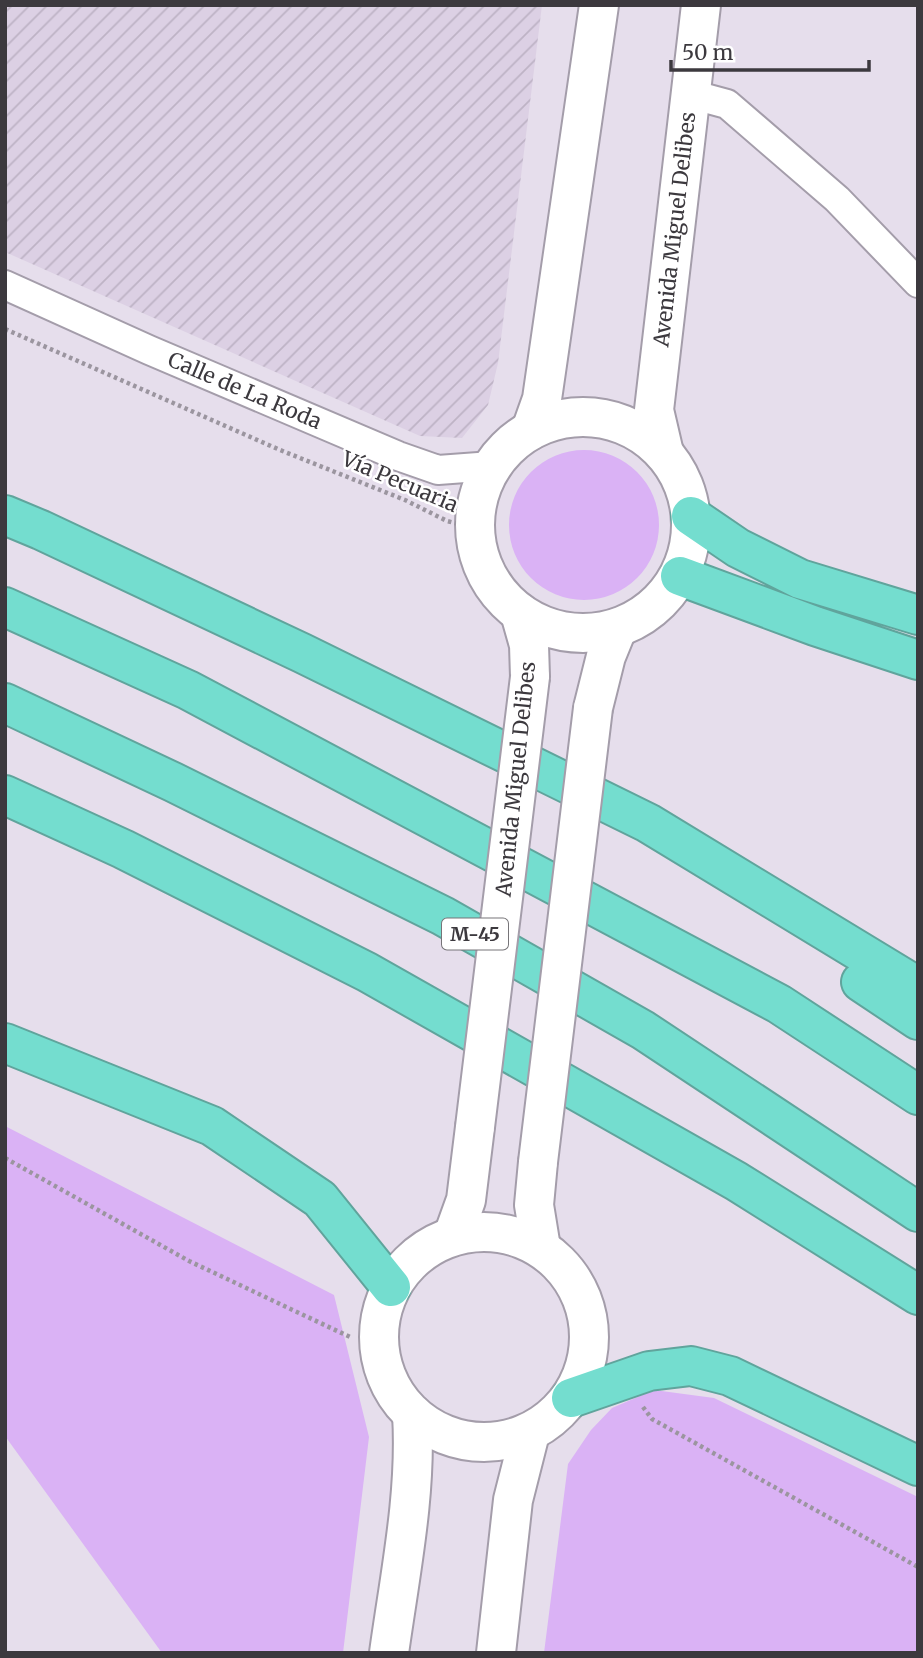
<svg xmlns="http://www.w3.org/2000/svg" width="923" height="1658" font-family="Merriweather,serif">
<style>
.industrial{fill:url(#industrial-furrows)}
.green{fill:#dab2f5}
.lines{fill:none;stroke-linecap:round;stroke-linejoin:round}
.street-casing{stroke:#a49daa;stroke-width:32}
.secondary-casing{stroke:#a49daa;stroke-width:42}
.highway-casing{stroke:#60a49c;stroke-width:42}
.path{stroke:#9b959f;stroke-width:4.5;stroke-dasharray:3.5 3.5;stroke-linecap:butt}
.street{stroke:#fff;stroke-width:28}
.secondary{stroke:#fff;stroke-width:38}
.highway{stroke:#74ddcf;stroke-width:38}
.secondary-bridge-casing{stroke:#a49daa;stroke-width:42;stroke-linecap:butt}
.secondary-bridge{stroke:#fff;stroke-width:38}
.labels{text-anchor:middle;stroke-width:5;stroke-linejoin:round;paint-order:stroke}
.shield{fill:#fff;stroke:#767478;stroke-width:2}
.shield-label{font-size:19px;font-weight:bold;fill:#3c393e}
.street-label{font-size:21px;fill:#3c393e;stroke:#fff}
</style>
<defs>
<pattern id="industrial-furrows" width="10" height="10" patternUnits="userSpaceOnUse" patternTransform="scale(1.75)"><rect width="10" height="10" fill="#dcd0e4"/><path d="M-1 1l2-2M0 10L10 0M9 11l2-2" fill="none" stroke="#beb3c5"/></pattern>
</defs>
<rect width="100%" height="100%" fill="#e6deec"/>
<path class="industrial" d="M5 5H542L498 363 488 405 462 438 420 436 5 252Z"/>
<path class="green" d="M509 525a75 75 0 1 1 150 0a75 75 0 1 1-150 0Z
M5 1126 334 1295 369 1437 343 1653H162L5 1436Z
M654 1390 714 1398 918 1497V1653H544L568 1464 591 1430 612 1408Z"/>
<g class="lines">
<defs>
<g id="street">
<path d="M690 94 727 104 837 199 918 283"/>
<path id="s1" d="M5 285 149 350 398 456 438 470 492 466"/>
</g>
<g id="secondary">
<circle cx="583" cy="525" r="108"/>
<path d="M531 430 542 399 599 5"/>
<path id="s2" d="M664 453 654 410 701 5"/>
<path d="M520 613 529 645 530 677"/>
<path d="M593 708 606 656 617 629"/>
<path d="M538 1162 534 1205 541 1248"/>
<circle cx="484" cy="1337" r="105"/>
<path d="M453 1236 466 1200 475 1127"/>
<path d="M389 1653C400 1574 417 1493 412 1414"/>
<path d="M496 1653 513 1500 530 1433"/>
</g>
<path id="highway" d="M5 515 41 530 302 653 648 823 918 987
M691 516 738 548 800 579 918 615
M680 576 815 626 918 660
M5 607 188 690 779 1004 918 1095
M5 703 173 782 443 916 643 1030 918 1212
M5 795 123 849 367 972 736 1181 918 1295
M861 982 918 1020
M5 1043 212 1126 320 1199 391 1287
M571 1398 649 1371 691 1366 730 1376 918 1466"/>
</defs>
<use href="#street" class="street-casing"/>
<use href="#secondary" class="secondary-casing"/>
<use href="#highway" class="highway-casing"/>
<path class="path" d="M5 329 280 450 405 500 447 521 475 528
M5 1158 189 1261 350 1337
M643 1407 652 1419 918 1567"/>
<use href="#street" class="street"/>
<use href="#secondary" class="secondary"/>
<use href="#highway" class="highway"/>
<defs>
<path id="secondary-bridge" d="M475 1127 530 677
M538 1162 593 708"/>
</defs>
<use href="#secondary-bridge" class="secondary-bridge-casing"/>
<use href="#secondary-bridge" class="secondary-bridge"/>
</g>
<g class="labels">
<rect class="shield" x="442" y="918.5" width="66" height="31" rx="5"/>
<g class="shield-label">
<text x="475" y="941">M-45</text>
</g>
<g class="street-label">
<text dy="7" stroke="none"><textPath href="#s2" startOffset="226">Avenida Miguel Delibes</textPath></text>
<text dy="7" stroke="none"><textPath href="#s1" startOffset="262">Calle de La Roda</textPath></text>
<text transform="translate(400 482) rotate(23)" y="7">Vía Pecuaria</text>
<text transform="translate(516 779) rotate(-84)" y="7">Avenida Miguel Delibes</text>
</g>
</g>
<rect width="923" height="1658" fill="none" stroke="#3c393e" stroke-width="14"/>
<path d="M671 60v10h198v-10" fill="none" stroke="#3c393e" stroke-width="3.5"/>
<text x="682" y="60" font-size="21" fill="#3c393e" stroke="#ffffff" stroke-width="5" paint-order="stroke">50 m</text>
</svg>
